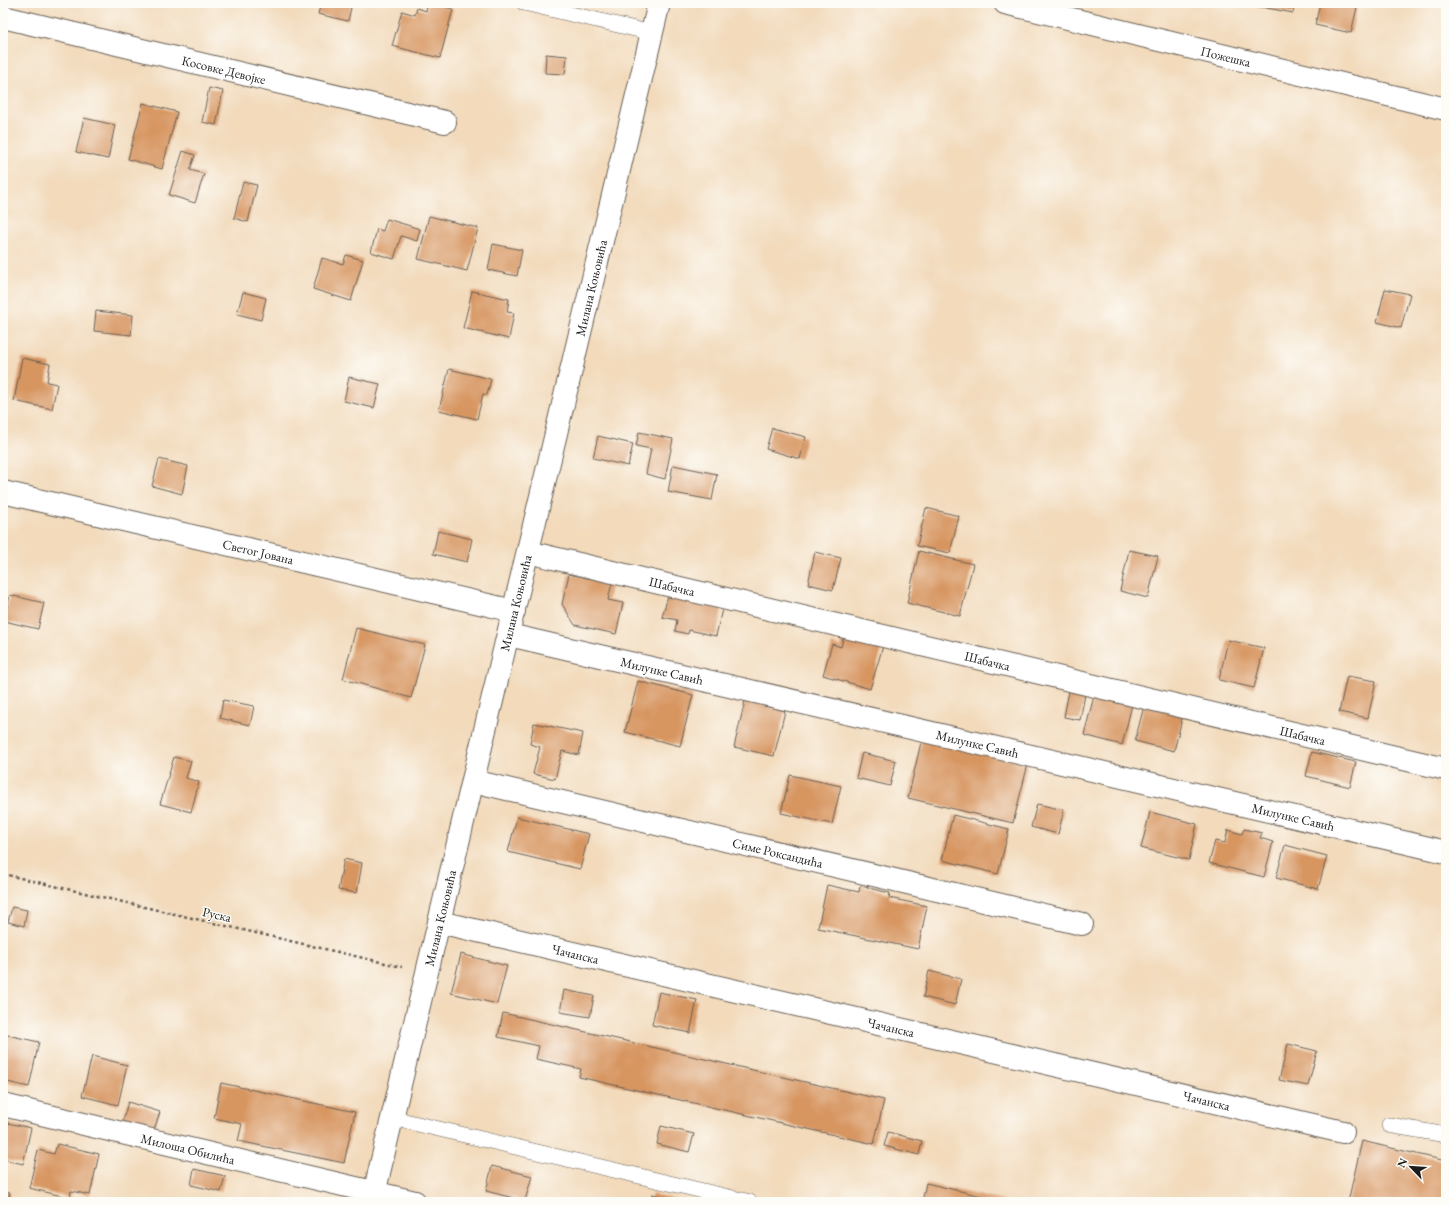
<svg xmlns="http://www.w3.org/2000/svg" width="1449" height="1205" font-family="'EB Garamond',serif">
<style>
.building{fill:#d79560}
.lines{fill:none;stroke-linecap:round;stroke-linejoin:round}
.lane-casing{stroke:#675e54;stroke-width:16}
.street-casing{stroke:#675e54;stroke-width:24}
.path{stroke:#675e54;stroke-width:2.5;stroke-dasharray:3 3;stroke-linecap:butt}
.lane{stroke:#fff;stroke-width:15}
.street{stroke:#fff;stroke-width:22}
.labels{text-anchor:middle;stroke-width:3;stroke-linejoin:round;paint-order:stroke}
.street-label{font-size:13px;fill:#1c1c1c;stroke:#fdfcf7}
</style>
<rect width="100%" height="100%" fill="#fdfcf7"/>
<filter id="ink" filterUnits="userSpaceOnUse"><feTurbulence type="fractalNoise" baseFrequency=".025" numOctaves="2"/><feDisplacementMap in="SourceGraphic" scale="8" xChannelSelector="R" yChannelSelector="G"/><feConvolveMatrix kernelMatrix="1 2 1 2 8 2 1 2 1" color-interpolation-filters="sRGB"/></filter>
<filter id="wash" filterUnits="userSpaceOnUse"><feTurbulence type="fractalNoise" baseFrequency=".012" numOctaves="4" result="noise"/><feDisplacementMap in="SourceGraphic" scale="16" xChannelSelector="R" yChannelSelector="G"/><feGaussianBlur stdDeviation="0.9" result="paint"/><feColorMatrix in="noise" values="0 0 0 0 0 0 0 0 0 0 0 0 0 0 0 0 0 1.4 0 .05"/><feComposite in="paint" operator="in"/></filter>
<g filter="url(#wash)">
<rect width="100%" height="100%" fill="#f2dabb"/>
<g id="blocks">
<path class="building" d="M321 3H352L348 21 318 14Z
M428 3 453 9 440 58 392 46 402 11 415 15 417 8 426 11Z
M1256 3H1295L1293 13 1256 6Z
M1320 3H1358L1351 33 1315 25Z
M1424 3H1446V8L1424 4Z
M546 54 567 56 565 74 545 73Z
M209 88 223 91 216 125 202 122Z
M143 103 177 112 162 169 128 159Z
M84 118 115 125 108 159 76 152Z
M183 151 195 155 190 170 204 174 195 203 169 195Z
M243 182 257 185 248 222 234 218Z
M429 216 478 228 467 271 418 259Z
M387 219 420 229 417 241 401 236 394 259 371 252 377 229 383 231Z
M493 244 522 250 517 276 488 270Z
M346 255 363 260 351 301 313 289 322 258 343 264Z
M1385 289 1410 294 1401 328 1377 322Z
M472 291 509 299 507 312 514 313 509 339 463 328Z
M243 292 266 298 261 320 237 314Z
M96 311 133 315 131 335 94 331Z
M22 358 50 364 47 382 57 384 52 409 14 401Z
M449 369 491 379 487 395 483 394 477 419 439 410Z
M349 377 380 384 374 408 344 401Z
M772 428 806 437 800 459 766 449Z
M639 432 673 439 665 479 646 474 651 449 636 446Z
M598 436 633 444 628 466 593 458Z
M159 459 188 466 182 494 152 486Z
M673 465 717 474 712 500 668 492Z
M926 508 959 516 950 553 917 546Z
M438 531 472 539 467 562 433 554Z
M1129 550 1158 556 1148 598 1120 591Z
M919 551 973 564 960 616 907 603Z
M815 552 841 558 833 590 808 584Z
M569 574 612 583 608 600 623 603 616 634 575 625 562 604Z
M10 595 44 603 38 629 4 621Z
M668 596 722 609 716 636 689 630 688 634 675 631 677 620 662 617Z
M356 628 425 645 411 698 343 679Z
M844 635 883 646 870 689 823 675 832 644 841 647Z
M1228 640 1264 648 1254 688 1219 680Z
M1347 676 1376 681 1368 718 1339 712Z
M638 681 693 695 680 746 625 732Z
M1069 691 1085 695 1080 720 1064 717Z
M1095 692 1133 701 1122 745 1084 735Z
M223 700 254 706 250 725 220 718Z
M745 701 785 711 774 756 734 747Z
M1144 706 1183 715 1174 751 1135 741Z
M534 723 583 733 579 755 562 751 555 779 533 774 540 747 530 744Z
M922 738 1028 764 1013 823 908 798Z
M1312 752 1356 762 1350 787 1306 776Z
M862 753 896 761 890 786 856 778Z
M174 757 191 761 186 778 199 782 191 812 160 804Z
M790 775 841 786 832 824 781 813Z
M1037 804 1064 810 1058 834 1031 827Z
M1150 812 1197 824 1189 860 1141 848Z
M953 815 1009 829 998 874 942 860Z
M517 817 589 834 580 869 508 852Z
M1244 829 1262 833 1260 838 1273 842 1264 877 1209 863 1215 841 1225 843 1228 830 1242 834Z
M1285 845 1327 856 1318 889 1276 878Z
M344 859 362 863 357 893 338 890Z
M827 885 859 892 860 886 890 893 889 898 927 906 918 949 818 928Z
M12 907 27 910 24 926 8 922Z
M461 954 507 966 497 1004 451 993Z
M929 971 961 979 955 1005 923 997Z
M564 990 594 996 590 1017 560 1012Z
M659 992 697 1000 690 1033 652 1025Z
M503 1013 884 1100 874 1144 579 1077 581 1069 536 1059 539 1046 498 1037Z
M3 1034 39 1042 29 1087 3 1081Z
M1288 1044 1317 1051 1308 1086 1279 1080Z
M92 1056 127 1065 118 1105 82 1096Z
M221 1083 355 1112 344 1163 238 1141 242 1124 214 1118Z
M128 1102 160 1112 153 1133 122 1123Z
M3 1122 31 1128 23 1164 3 1159Z
M661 1126 694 1134 689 1152 657 1144Z
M888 1132 922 1141 919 1155 884 1146Z
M1362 1141 1446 1161V1202H1348Z
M57 1144 99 1154 90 1195 71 1191 70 1198 29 1188 38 1150 54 1154Z
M492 1166 532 1176 525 1201 486 1191Z
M194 1169 225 1176 221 1192 191 1185Z
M926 1183 1003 1201V1202H922Z
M3 1192 10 1193 8 1202H3Z
M652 1194 684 1201V1202H650Z"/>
</g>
</g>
<g filter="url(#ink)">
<use href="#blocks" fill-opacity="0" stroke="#675e54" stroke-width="1"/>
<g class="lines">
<defs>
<path id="lane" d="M524 3 652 33
M392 1118 750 1202
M1389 1125 1446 1135"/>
<g id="street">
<path id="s1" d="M1005 3 1446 109"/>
<path id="s2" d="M3 17 445 122"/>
<path id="s3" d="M3 492 514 611"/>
<path id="s4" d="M528 552 1446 769"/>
<path id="s5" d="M509 635 1446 852"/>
<path id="s6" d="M473 781 1082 924"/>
<path id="s7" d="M439 922 1343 1132"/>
<path id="s8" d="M3 1105 415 1202"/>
<path id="s9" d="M372 1202 659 3"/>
</g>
</defs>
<use href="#lane" class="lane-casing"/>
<use href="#street" class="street-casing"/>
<path class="path" d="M3 874 402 967"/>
<use href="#lane" class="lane"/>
<use href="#street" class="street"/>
</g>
</g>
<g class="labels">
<g class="street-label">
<text dy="5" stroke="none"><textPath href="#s1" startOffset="227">Пожешка</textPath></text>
<text dy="5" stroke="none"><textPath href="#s2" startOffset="227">Косовке Девојке</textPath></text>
<text dy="5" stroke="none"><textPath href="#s9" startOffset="940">Милана Коњовића</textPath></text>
<text dy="5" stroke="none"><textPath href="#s3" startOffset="262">Светог Јована</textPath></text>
<text dy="5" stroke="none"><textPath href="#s4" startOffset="148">Шабачка</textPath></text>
<text dy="5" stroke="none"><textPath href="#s9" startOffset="616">Милана Коњовића</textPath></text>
<text dy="5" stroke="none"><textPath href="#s4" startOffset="472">Шабачка</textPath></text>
<text dy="5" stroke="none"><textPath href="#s5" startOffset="157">Милунке Савић</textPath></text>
<text dy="5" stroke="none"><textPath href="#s4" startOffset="796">Шабачка</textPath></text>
<text dy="5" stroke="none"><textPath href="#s5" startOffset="481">Милунке Савић</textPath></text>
<text dy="5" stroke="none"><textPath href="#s5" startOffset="805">Милунке Савић</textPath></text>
<text dy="5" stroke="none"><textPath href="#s6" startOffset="313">Симе Роксандића</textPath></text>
<text transform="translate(217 914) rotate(13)" y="5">Руска</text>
<text dy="5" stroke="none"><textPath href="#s9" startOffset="292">Милана Коњовића</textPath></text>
<text dy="5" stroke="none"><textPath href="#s7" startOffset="140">Чачанска</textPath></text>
<text dy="5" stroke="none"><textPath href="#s7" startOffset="464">Чачанска</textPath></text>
<text dy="5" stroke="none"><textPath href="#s7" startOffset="788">Чачанска</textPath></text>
<text dy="5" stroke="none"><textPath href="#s8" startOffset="190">Милоша Обилића</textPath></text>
</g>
</g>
<rect width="1449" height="1205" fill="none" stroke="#fdfcf7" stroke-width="16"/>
<g transform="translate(1411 1167) rotate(295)" stroke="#fdfcf7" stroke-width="3" paint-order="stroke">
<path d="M0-3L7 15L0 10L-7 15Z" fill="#1c1c1c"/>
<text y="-6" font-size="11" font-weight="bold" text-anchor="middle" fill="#1c1c1c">N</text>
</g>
</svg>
